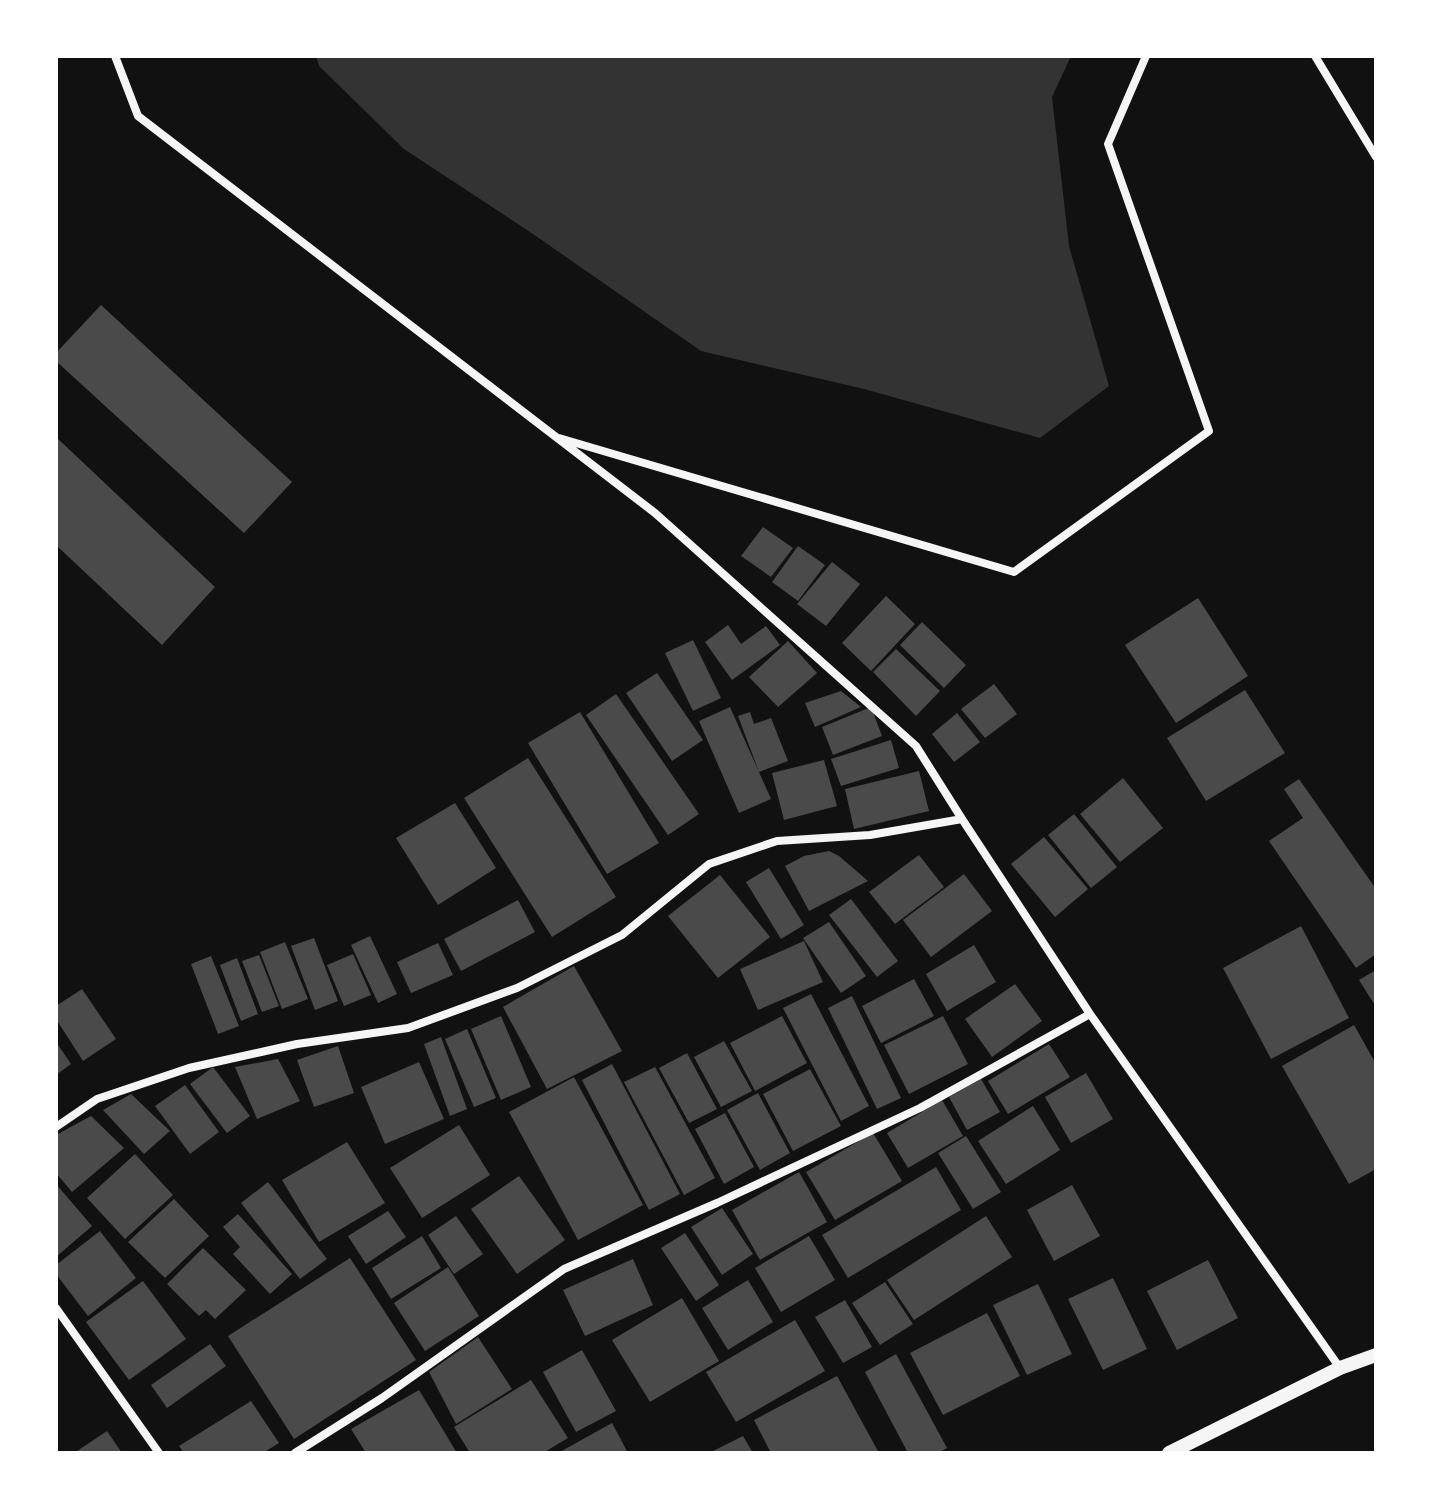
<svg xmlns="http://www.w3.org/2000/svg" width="1432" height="1509" font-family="'Alegreya Sans',sans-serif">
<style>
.water{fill:#333}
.building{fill:#4a4a4a}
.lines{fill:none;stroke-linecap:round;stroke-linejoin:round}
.minor{stroke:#f5f5f5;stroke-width:8}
.tertiary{stroke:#f5f5f5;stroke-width:14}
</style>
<rect width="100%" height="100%" fill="#111"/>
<path class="water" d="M316 56H1071L1052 97 1069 246 1109 386 1040 438 864 389 701 351 533 234 404 149 319 66Z"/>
<path class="building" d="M101 305 292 482 244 533 56 361V353Z
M56 437 215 587 162 645 56 545Z
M763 527 793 548 771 577 741 556Z
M798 546 825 565 798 601 772 582Z
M832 562 860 584 826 626 797 604Z
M886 596 915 624 871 671 842 643Z
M1198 598 1248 676 1176 723 1125 645Z
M922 622 966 665 944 688 900 645Z
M728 625 741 644 766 626 780 645 732 680 705 642Z
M693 640 721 698 693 711 665 653Z
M788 641 817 673 778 707 749 677Z
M896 649 940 691 916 716 873 672Z
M657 673 703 740 672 761 626 693Z
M994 684 1017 714 985 738 961 709Z
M1245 690 1285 753 1206 801 1167 738Z
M841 691 861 707 815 727 805 703Z
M616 694 699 814 668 835 586 715Z
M730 707 771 799 739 813 699 721Z
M871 707 882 736 833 755 822 727Z
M580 712 659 843 607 874 528 743Z
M750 712 754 724 771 718 788 761 759 772 738 716Z
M957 713 980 742 954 762 932 734Z
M891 740 899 768 841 786 831 759Z
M528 758 616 897 552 937 464 798Z
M824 760 837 806 784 820 772 773Z
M919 771 929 811 854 829 845 789Z
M1123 778 1163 828 1120 862 1080 814Z
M1299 779 1376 889V954L1356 968 1269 841 1303 818 1284 789Z
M455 803 496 868 438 905 396 838Z
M1074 814 1117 867 1091 888 1048 835Z
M1044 837 1088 889 1055 917 1011 864Z
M829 851 839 856 868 881 809 911 785 866 804 856Z
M919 855 944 887 895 924 869 892Z
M769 868 804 925 781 939 746 882Z
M964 874 992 911 931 957 903 920Z
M720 875 770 937 718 978 668 916Z
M851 899 898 961 877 977 829 915Z
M518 900 535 932 461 971 444 939Z
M829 922 866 976 841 993 803 938Z
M1301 926 1349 1018 1271 1059 1223 968Z
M370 936 397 994 378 1003 351 945Z
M314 938 338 1001 315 1010 291 946Z
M804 941 823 982 758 1010 740 969Z
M285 942 308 999 282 1009 260 952Z
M438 943 453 975 411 993 397 962Z
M974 945 996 982 947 1011 926 974Z
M353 954 371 995 344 1006 327 965Z
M259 955 279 1006 262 1012 242 961Z
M211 956 239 1026 218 1034 191 964Z
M237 958 258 1014 241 1021 220 965Z
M574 966 622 1051 547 1089 503 1007Z
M1376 970V1007L1359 980Z
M914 979 934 1016 881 1043 862 1006Z
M1015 984 1042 1021 992 1057 965 1019Z
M82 989 116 1039 83 1061 56 1019V1006Z
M811 994 869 1106 841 1121 783 1008Z
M852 996 901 1098 877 1109 828 1008Z
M501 1016 531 1087 501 1100 471 1029Z
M782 1016 807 1063 755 1091 730 1043Z
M943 1016 968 1064 909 1094 884 1045Z
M1354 1025 1376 1064V1169L1349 1184 1282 1066Z
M467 1029 496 1098 474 1107 445 1039Z
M441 1037 467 1109 450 1116 424 1044Z
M724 1041 752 1091 721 1107 694 1057Z
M56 1042 71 1064 56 1075Z
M1049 1044 1070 1077 1008 1114 988 1081Z
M338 1046 354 1093 314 1107 297 1060Z
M687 1053 717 1109 689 1123 659 1068Z
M278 1059 300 1101 257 1119 235 1067Z
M419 1062 444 1119 385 1144 361 1087Z
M612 1064 680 1194 649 1210 582 1080Z
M213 1067 250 1116 227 1133 190 1084Z
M655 1067 715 1178 684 1195 624 1082Z
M810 1069 841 1126 793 1151 763 1094Z
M1086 1073 1113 1119 1071 1143 1045 1097Z
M574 1077 643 1205 578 1240 509 1112Z
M981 1079 1000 1112 967 1130 949 1097Z
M185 1085 219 1132 190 1154 155 1106Z
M758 1093 790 1153 760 1170 727 1110Z
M131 1094 170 1131 144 1154 103 1110Z
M942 1100 963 1136 908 1168 887 1133Z
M1033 1106 1060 1150 1006 1184 978 1141Z
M725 1113 754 1167 724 1184 695 1129Z
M91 1116 124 1148 72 1192 56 1173V1135Z
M459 1125 490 1175 422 1218 390 1168Z
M873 1133 902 1181 835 1220 806 1172Z
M966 1136 1001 1192 973 1209 938 1153Z
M347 1142 385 1203 319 1242 282 1180Z
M135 1154 173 1195 125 1239 87 1198Z
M936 1167 961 1210 848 1278 822 1235Z
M799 1172 827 1222 760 1260 732 1210Z
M519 1176 565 1240 517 1274 471 1209Z
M268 1182 327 1259 300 1279 241 1203Z
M56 1184 92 1226 56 1257Z
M1072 1185 1100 1236 1054 1261 1027 1210Z
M174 1199 209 1236 165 1278 128 1242Z
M722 1208 753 1254 722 1275 691 1227Z
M388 1211 406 1237 366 1264 348 1236Z
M238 1214 292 1274 270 1294 233 1254 240 1247 223 1227Z
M456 1216 483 1254 454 1274 428 1235Z
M986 1216 1012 1257 914 1320 887 1280Z
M100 1231 136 1278 88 1316 56 1274V1265Z
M685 1233 719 1285 696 1301 661 1248Z
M422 1236 441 1268 391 1299 372 1268Z
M809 1236 835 1280 781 1312 755 1268Z
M203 1248 246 1290 215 1319 206 1310 199 1316 167 1284Z
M350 1258 416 1360 294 1439 228 1336Z
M633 1259 653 1305 585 1336 563 1290Z
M1208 1260 1238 1318 1177 1350 1147 1291Z
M448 1267 479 1316 425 1351 394 1303Z
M1113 1278 1147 1349 1103 1370 1068 1299Z
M748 1280 773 1322 728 1350 702 1308Z
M143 1281 186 1339 129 1380 86 1322Z
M885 1282 913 1324 880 1345 852 1303Z
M1038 1284 1072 1354 1027 1375 993 1305Z
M682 1298 719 1361 650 1402 612 1340Z
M845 1300 872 1347 843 1363 815 1317Z
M987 1313 1020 1376 943 1415 910 1353Z
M795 1320 825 1371 736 1422 706 1372Z
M478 1337 512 1389 456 1424 429 1372Z
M210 1344 226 1366 167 1408 151 1385Z
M582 1350 616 1411 576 1432 543 1372Z
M896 1354 947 1448 938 1453H908L865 1372Z
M837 1376 879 1453H771L754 1420Z
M531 1380 568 1438 543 1453H470L454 1427Z
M419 1390 457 1453H366L351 1429Z
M251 1401 279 1443 263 1453H184L179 1446Z
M612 1423 628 1453H558Z
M107 1431 122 1453H74Z
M743 1436 753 1453H709Z"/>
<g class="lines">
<path class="minor" d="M115 56 138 116 655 513 916 746 962 819
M1315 56 1376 157
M559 438 1014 572 1209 431 1108 144 1146 56
M56 1127 97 1099 189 1068 297 1044 408 1028 517 988 622 935 709 864 777 841 870 835 962 819 1090 1014 1340 1368
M56 1308 159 1453
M295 1453 382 1398 564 1269 717 1203 920 1108 1090 1014"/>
<path class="tertiary" d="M1169 1453 1340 1368 1376 1355"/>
</g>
<rect width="1432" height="1509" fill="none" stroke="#ffffff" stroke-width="116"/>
</svg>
